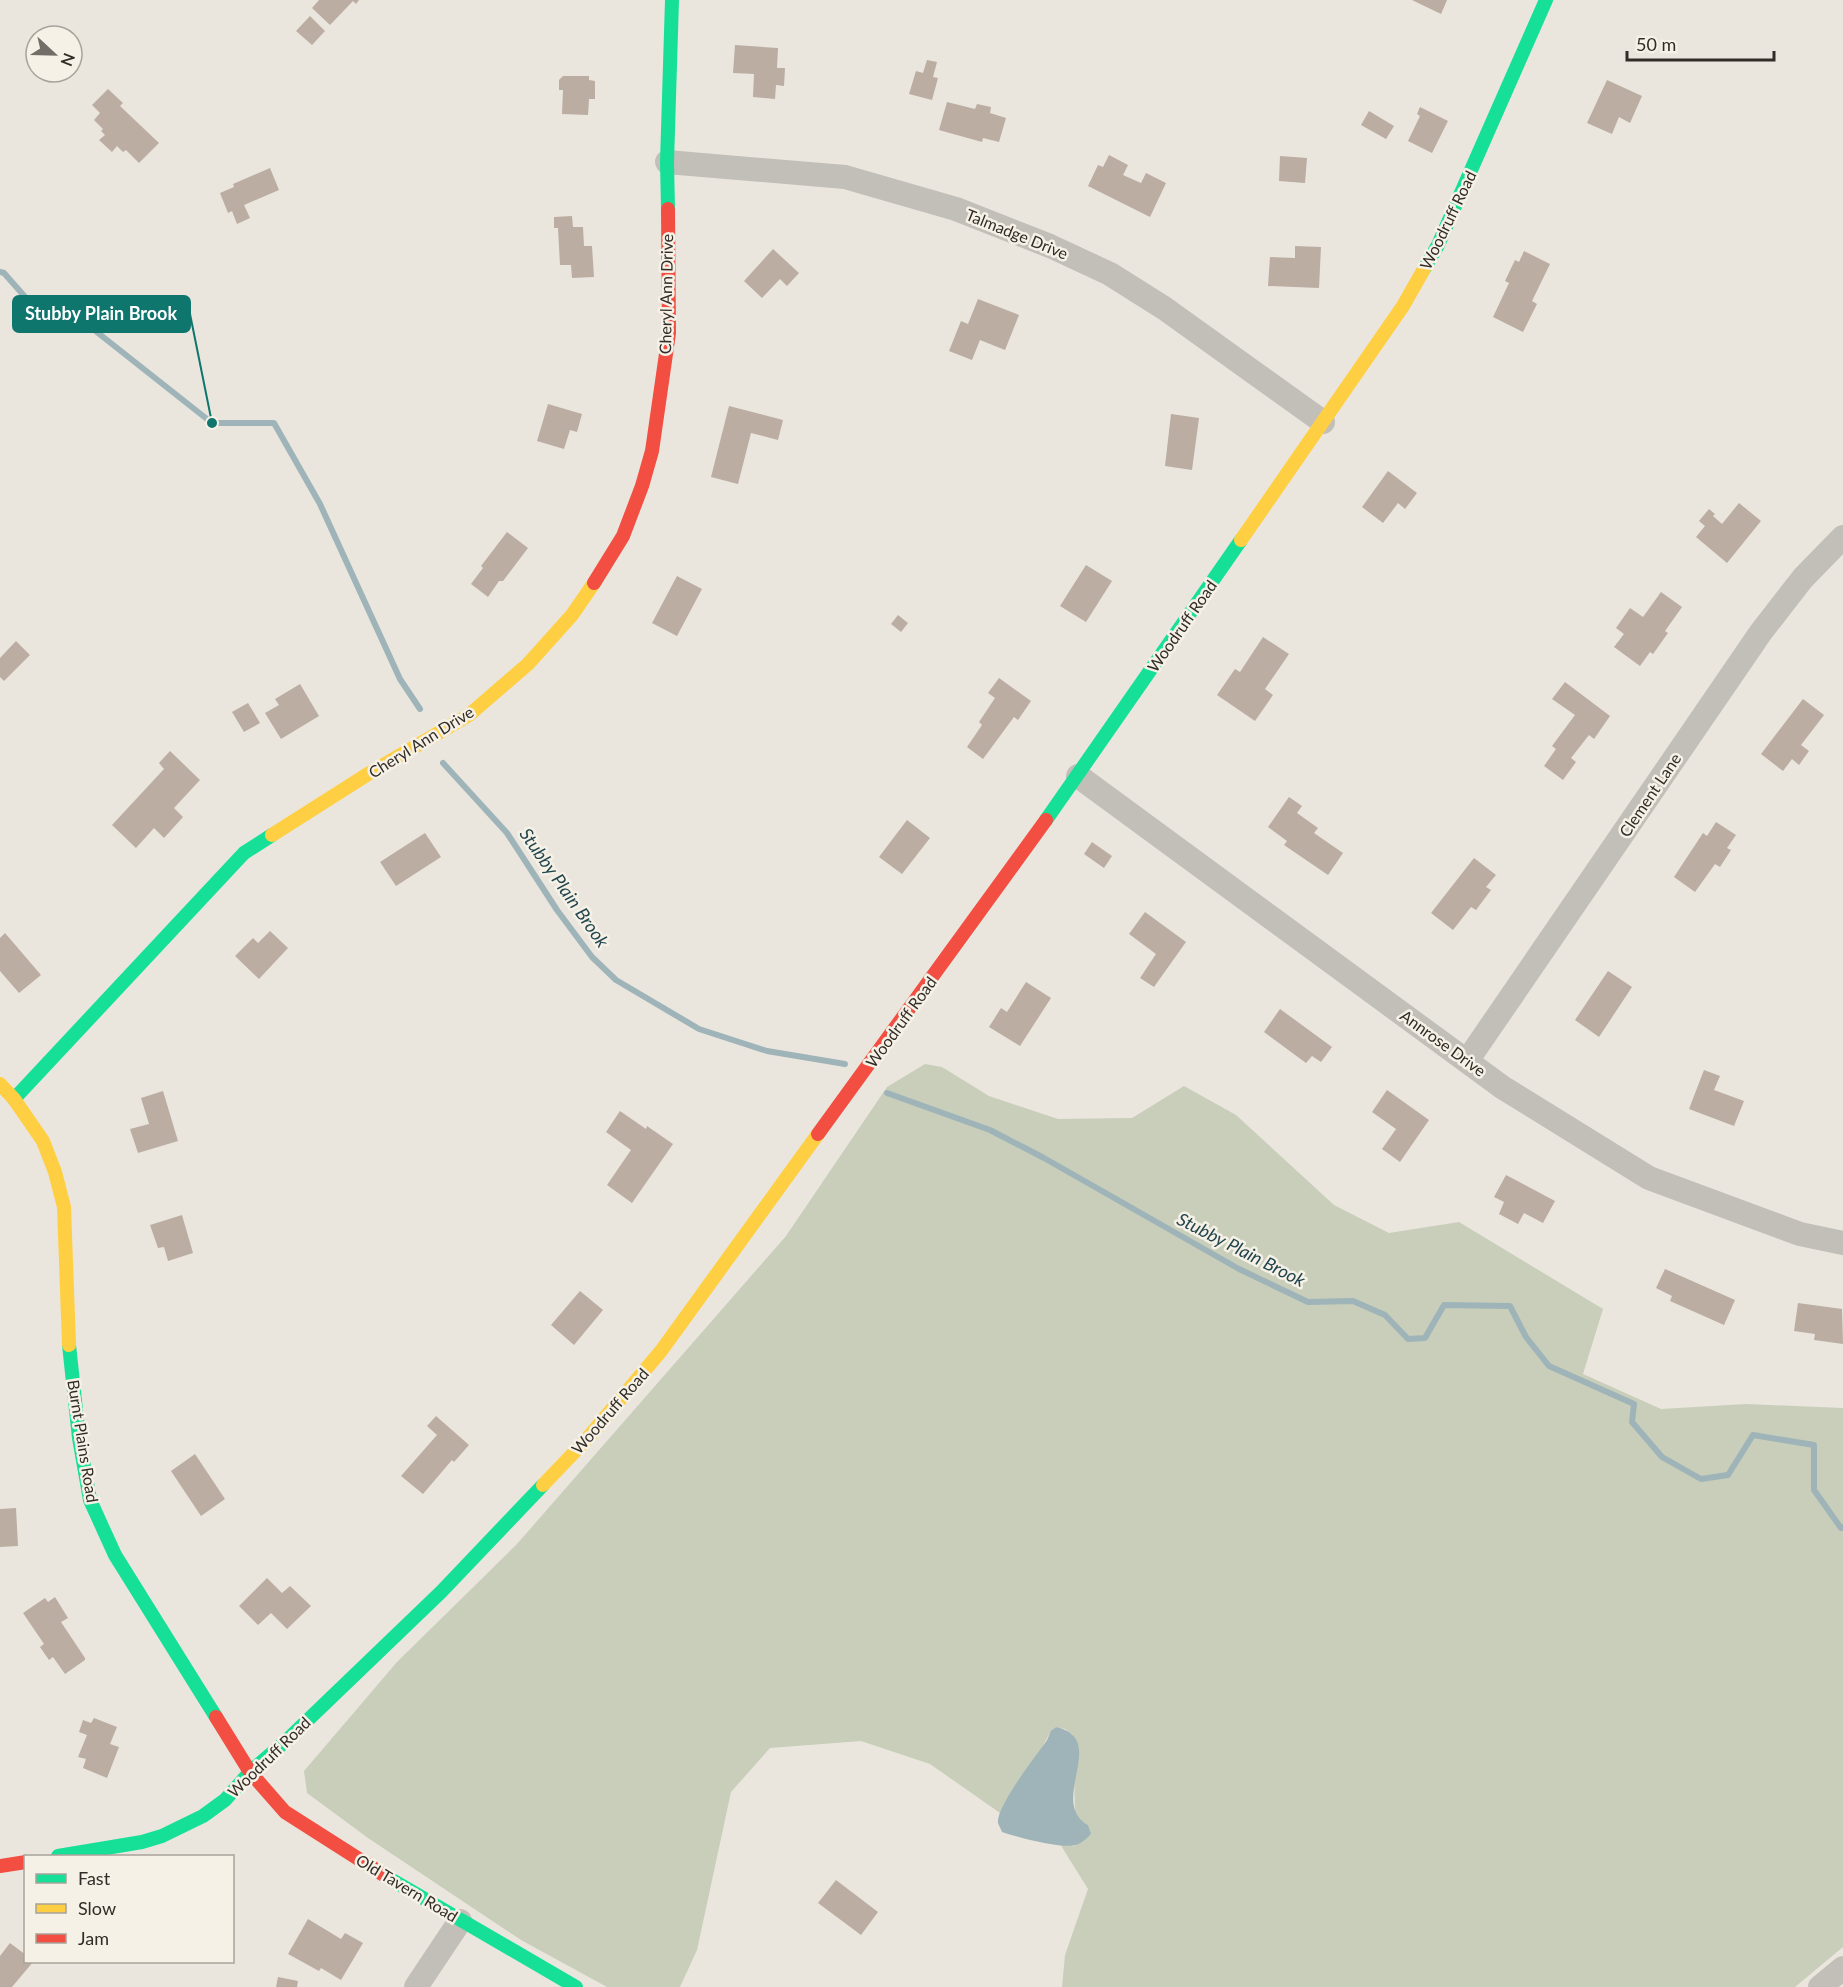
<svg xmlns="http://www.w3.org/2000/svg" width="1843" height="1987" font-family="Lato,sans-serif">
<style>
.green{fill:#c8ceba}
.water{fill:#9eb4b8}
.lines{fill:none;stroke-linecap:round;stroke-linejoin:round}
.stream{stroke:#9eb4b8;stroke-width:6}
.building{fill:#bbada2}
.street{stroke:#c2beb8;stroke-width:24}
.fast{stroke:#16e098;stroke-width:14}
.slow{stroke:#ffcf43;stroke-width:14}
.jam{stroke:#f24e42;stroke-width:14}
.labels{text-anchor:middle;stroke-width:5;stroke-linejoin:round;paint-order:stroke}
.street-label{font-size:16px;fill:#322c27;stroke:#f6f1e6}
.water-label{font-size:18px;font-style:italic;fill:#22454e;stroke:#f6f1e6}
.leader{fill:none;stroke:#0f766e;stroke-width:2}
.callout-dot{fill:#0f766e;stroke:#f6f1e6;stroke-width:2}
.callout{fill:#0f766e;stroke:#0f766e;stroke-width:2}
.callout-label{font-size:18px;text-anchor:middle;font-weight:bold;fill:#fff}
</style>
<rect width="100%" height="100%" fill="#eae6de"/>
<path class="green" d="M925 1064 942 1067 989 1096 1058 1119 1132 1118 1184 1086 1236 1115 1334 1205 1389 1233 1459 1222 1603 1309 1583 1374 1661 1409 1746 1404 1843 1408V1947L1795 1987H1062L1065 1955 1088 1889 1060 1844 1075 1846 1088 1825 1080 1820 1075 1812 1073 1735 1065 1729 1056 1727C1048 1733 1045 1743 1040 1751 1026 1772 1012 1791 1000 1813L930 1764 861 1741 770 1748 731 1792 697 1950 680 1987H607L521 1940 368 1838 307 1793 304 1771 397 1662 517 1544 786 1236 887 1087Z"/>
<path class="water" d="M1056 1727C1110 1739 1047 1802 1088 1825L1091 1834C1087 1838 1082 1843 1076 1845 1062 1849 1017 1837 1002 1832 1001 1829 999 1826 998 1823 996 1806 1037 1755 1047 1740L1051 1731Z"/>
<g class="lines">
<path class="stream" d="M0 272 4 273 41 315 93 329 212 423H274L320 504 400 679 420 709
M443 763 507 833 557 910 592 957 616 980 699 1029 767 1051 845 1064
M887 1093 990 1130 1044 1158 1239 1269 1308 1302 1353 1301 1385 1315 1408 1339 1425 1338 1444 1305 1510 1306 1526 1337 1549 1366 1634 1404 1632 1422 1662 1457 1701 1479 1728 1475 1753 1435 1814 1445V1490L1841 1528 1843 1527"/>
</g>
<path class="building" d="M319 0H359L356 4 353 1 330 25 312 8Z
M1412 0H1447L1441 14Z
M310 16 325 31 312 45 296 31Z
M735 45 778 48 777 68H785L784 86 776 85 775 99 753 97 754 74 733 73Z
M927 60 937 62 933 77 938 78 932 100 909 94 916 71 923 73Z
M563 76H589V80L595 81V99H589L588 115 562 114 563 90H559V80Z
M1607 80 1642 96 1630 123 1619 117 1612 134 1587 123Z
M108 89 123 103 120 106 159 143 139 163 126 150 123 152 117 146 112 152 99 140 105 135 101 131 103 129 94 120 100 113 92 105Z
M947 102 975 109 977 104 991 107 990 113 1006 118 999 142 983 138 982 142 939 130Z
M1420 107 1448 121 1432 153 1408 141 1420 116 1417 114Z
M1369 111 1394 126 1386 139 1361 125Z
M1109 155 1128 165 1123 175 1141 183 1146 173 1166 183 1150 217 1088 186 1098 165 1103 167Z
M1280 156 1307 158 1305 183 1279 181Z
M270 168 279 190 244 205 250 218 237 224 232 211 228 213 220 193 234 187 233 184Z
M572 216 573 227H583L584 246H592L594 277 572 278 571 265H560L558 228H554V217Z
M1295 246 1321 247 1319 288 1268 286 1270 257 1295 258Z
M773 249 799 273 787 286 780 279 762 298 744 281Z
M1524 251 1550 264 1532 301 1537 304 1523 332 1493 317 1509 283 1505 281 1515 260 1519 262Z
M978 299 1019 315 1005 350 980 340 972 360 949 351 961 321 968 324Z
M548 404 582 414 577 432 570 430 564 449 537 441Z
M729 406 783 420 778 440 751 433 738 484 711 477Z
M1171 414 1199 418 1192 470 1165 466Z
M1388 471 1417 493 1405 509 1398 503 1383 523 1362 507Z
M1739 503 1761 521 1727 563 1696 537 1705 526 1699 521 1709 509 1715 514 1713 516 1722 524Z
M507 532 528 548 503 581H499L488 597 471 584 483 568 481 566Z
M1086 565 1112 581 1086 622 1060 606Z
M677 576 702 589 677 636 652 623Z
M1661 592 1682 607 1665 631 1668 633 1653 654 1650 652 1640 666 1614 647 1624 634 1616 628 1630 608 1643 617Z
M898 615 908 623 901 632 891 624Z
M1263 637 1289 654 1265 689 1273 695 1255 721 1217 695 1235 669 1240 672Z
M16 641 30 655 4 681 0 677V658Z
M999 678 1031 701 1018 720 1014 717 983 759 967 747 982 725 979 722 995 698 988 693Z
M1565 682 1610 716 1594 739 1589 735 1571 758 1576 762 1563 780 1544 766 1556 749 1552 746 1575 715 1552 699Z
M300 684 319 716 281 739 265 713 279 705 275 699Z
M1803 699 1824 715 1801 745 1809 751 1799 765 1792 759 1783 771 1761 754Z
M248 703 260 723 244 732 232 712Z
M170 751 200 780 174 808 183 817 164 838 154 828 136 848 112 825 164 769 159 763Z
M1289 797 1302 806 1297 813 1318 828 1314 833 1343 853 1328 875 1284 845 1287 841 1268 827Z
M907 820 930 838 902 874 879 857Z
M1716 822 1736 835 1727 848 1731 850 1720 867 1715 864 1695 892 1674 877 1703 833 1707 836Z
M425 833 441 857 396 886 380 862Z
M1092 842 1112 856 1104 868 1084 854Z
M1474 858 1496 875 1486 887 1491 890 1476 910 1471 907 1453 930 1431 913Z
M1145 912 1186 942 1154 987 1140 978 1156 954 1129 934Z
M270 931 288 948 259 979 235 956 253 938 258 943Z
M5 933 41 975 19 993 0 971V938Z
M1608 971 1632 987 1599 1037 1575 1020Z
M1026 982 1051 998 1020 1046 989 1027 1001 1008 1007 1012Z
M1280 1009 1332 1047 1321 1062 1312 1056 1306 1063 1264 1032Z
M1704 1070 1720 1076 1714 1090 1744 1101 1734 1126 1689 1109Z
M1387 1090 1429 1120 1400 1162 1382 1149 1396 1129 1372 1112Z
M163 1091 178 1141 138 1153 130 1129 149 1124 141 1098Z
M620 1111 646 1129 647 1126 673 1144 632 1203 607 1185 631 1150 606 1132Z
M1506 1175 1555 1201 1543 1223 1524 1213 1518 1224 1499 1214 1504 1202 1494 1197Z
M182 1215 193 1253 168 1261 164 1247 158 1248 150 1225Z
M1665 1269 1735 1300 1724 1325 1670 1301 1672 1296 1656 1288Z
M580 1291 603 1310 574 1345 551 1325Z
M1798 1303 1842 1309 1843 1344 1814 1340 1815 1334 1794 1331Z
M436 1416 469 1445 454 1462 452 1460 423 1494 401 1476 437 1435 427 1426Z
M195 1454 225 1499 201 1516 171 1471Z
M16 1508 18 1546 0 1547V1509Z
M267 1578 282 1593 290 1586 311 1606 287 1629 271 1613 258 1625 239 1606Z
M55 1597 68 1618 61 1622 85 1658V1660L65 1674 53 1657 49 1660 40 1647 44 1644 23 1613 45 1598 48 1602Z
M94 1718 117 1727 110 1744 119 1747 107 1778 83 1768 86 1759 78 1757 87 1735 79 1732 83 1720 91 1723Z
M836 1880 878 1912 861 1935 818 1903Z
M308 1919 341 1939 345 1933 363 1943 341 1980 321 1968 319 1971 288 1954Z
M10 1943 26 1955V1962H33L12 1987H0V1956Z
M278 1977 298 1981 297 1987H276Z"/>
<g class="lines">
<path class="street" d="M667 162 845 177 956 209 1050 246 1110 274 1164 308 1323 422
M1078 776 1502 1087 1649 1178 1800 1234 1843 1243
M1467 1061 1761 632 1803 578 1843 537
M416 1987 460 1921
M1820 1987 1843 1968"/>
<path class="fast" d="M668 209 667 162 672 0
M1424 269 1438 245 1546 0
M1046 820 1241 540
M14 1099 244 853 272 835
M69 1345 79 1438 90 1500 115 1555 216 1717
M58 1856 142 1842 162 1836 203 1816 225 1800 250 1772 287 1740 441 1592 543 1485
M387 1877 576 1987"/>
<path class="slow" d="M1241 540 1403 306 1424 269
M272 835 368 774 469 715 528 664 572 615 594 583
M0 1084 14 1099 43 1141 55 1172 64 1207 69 1345
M543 1485 586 1440 661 1351 818 1134"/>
<path class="jam" d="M594 583 623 536 642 486 652 451 669 333 668 209
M818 1134 1046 820
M216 1717 250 1772 285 1812 387 1877
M0 1866 26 1862"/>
</g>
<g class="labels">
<g class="street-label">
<text transform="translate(1448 220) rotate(-64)" y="6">Woodruff Road</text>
<text transform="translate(1017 234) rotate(22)" y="6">Talmadge Drive</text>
<text transform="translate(666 294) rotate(-89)" y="6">Cheryl Ann Drive</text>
<text transform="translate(1182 626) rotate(-55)" y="6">Woodruff Road</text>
<text transform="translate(421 742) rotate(-32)" y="6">Cheryl Ann Drive</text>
<text transform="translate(1650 795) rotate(-56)" y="6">Clement Lane</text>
<text transform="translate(901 1022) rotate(-54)" y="6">Woodruff Road</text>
<text transform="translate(1443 1043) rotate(36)" y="6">Annrose Drive</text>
<text transform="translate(610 1411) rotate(-49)" y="6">Woodruff Road</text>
<text transform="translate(83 1441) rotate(81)" y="6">Burnt Plains Road</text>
<text transform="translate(269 1757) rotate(-44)" y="6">Woodruff Road</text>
<text transform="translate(407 1888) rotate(31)" y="6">Old Tavern Road</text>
</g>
<g class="water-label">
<text transform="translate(564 888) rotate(55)" y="6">Stubby Plain Brook</text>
<text transform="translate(1241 1250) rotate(27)" y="6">Stubby Plain Brook</text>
</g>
</g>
<path class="leader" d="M212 423L190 314"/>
<circle class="callout-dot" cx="212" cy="423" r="6"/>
<rect class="callout" x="13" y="296" width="177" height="36" rx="6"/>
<g class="callout-label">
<text x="101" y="320">Stubby Plain Brook</text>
</g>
<rect x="24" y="1855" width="210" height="108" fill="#f6f1e6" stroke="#a8a29a" stroke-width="1.5"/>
<rect x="36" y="1874" width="30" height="9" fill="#16e098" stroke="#a8a29a" stroke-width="1.5"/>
<text x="78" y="1885" font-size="18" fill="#322c27">Fast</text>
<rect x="36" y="1904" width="30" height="9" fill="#ffcf43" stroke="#a8a29a" stroke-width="1.5"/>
<text x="78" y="1915" font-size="18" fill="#322c27">Slow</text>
<rect x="36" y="1934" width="30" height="9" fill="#f24e42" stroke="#a8a29a" stroke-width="1.5"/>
<text x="78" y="1945" font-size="18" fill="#322c27">Jam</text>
<g transform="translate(54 54) rotate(112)"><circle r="28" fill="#f6f1e6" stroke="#a8a29a" stroke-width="1.5"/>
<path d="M0-4.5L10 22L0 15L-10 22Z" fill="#726d67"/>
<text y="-9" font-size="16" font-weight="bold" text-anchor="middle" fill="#322c27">N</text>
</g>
<path d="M1627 51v9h147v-9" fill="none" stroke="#322c27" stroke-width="3"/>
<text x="1636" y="51" font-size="18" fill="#322c27" stroke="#f6f1e6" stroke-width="4.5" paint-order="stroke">50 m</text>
</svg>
